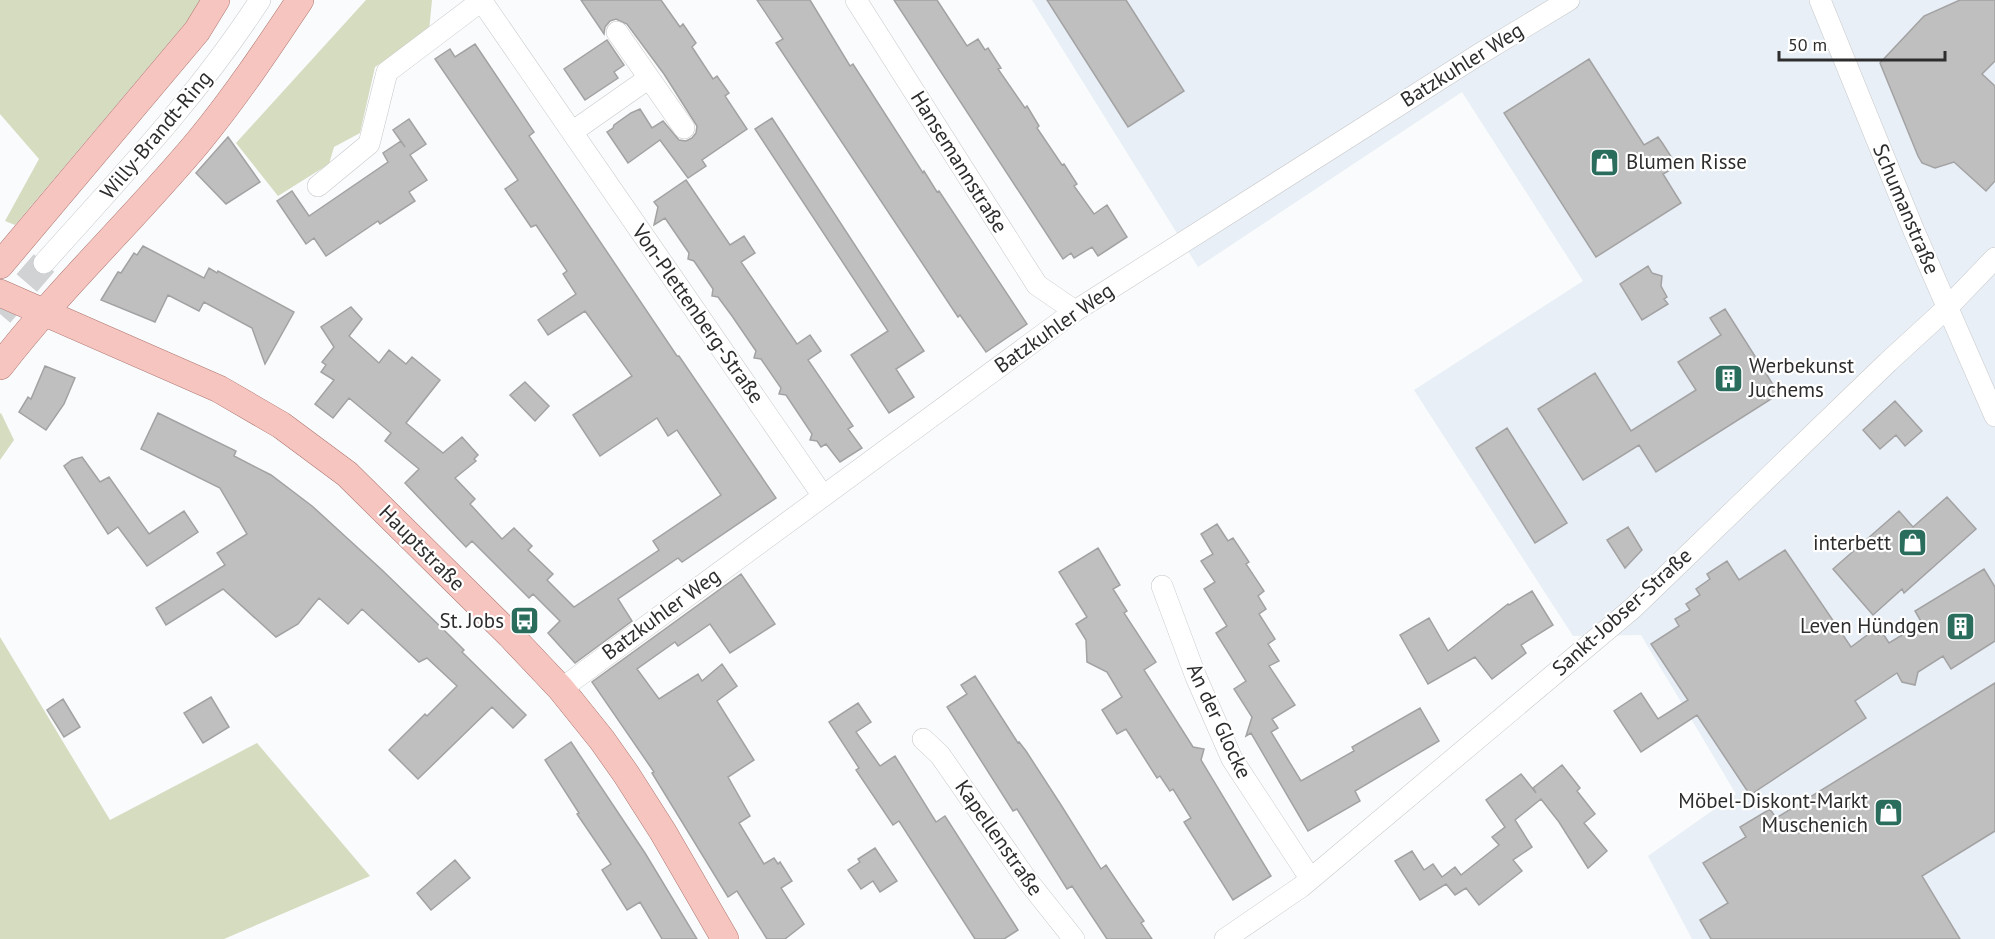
<svg xmlns="http://www.w3.org/2000/svg" width="1995" height="939" font-family="'PT Sans',sans-serif">
<style>
.built{fill:#e8eff6}
.green{fill:#d6dcc0}
.building{fill:#c0bfc0;stroke:#a3a2a3;stroke-width:1.5}
.lines{fill:none;stroke-linecap:round;stroke-linejoin:round}
.major-tunnel{stroke:#d0d2d3;stroke-width:27;stroke-dasharray:27 14;stroke-linecap:butt}
.minor-casing{stroke:#c7c8ca;stroke-width:22}
.major-casing{stroke:#ac7671;stroke-width:28}
.minor{stroke:#fff;stroke-width:21}
.major{stroke:#f7c5bf;stroke-width:27}
.labels{text-anchor:middle;stroke-width:4.5;stroke-linejoin:round;paint-order:stroke}
.street-label{font-size:21px;fill:#2d2d2e;stroke:#fff}
.poi-label{font-size:21px;fill:#2d2d2e;stroke:#fff;text-anchor:end}
</style>
<rect width="100%" height="100%" fill="#f9fbfc"/>
<path class="built" d="M1032 0H1995V939H1692L1648 856 1736 794 1641 635 1573 636 1414 390 1583 281 1462 92 1198 267Z"/>
<path class="green" d="M0 0H205L15 225 5 221 39 159 0 114Z
M366 0H432L429 31 375 67 360 133 334 147 329 164 278 196 236 143Z
M1 413 14 440 0 460V414Z
M0 637 110 820 257 743 370 876 224 939H0Z"/>
<path class="building" d="M581 0H661L680 27 683 24 696 43 692 47 713 79 717 76 729 93 725 96 747 129 702 160 706 166 688 178 660 140 628 163 607 132 613 128 614 125 631 113 640 109 652 128 663 121 679 140 686 141 692 138 696 133 697 126 664 74 627 24 616 19 610 21 605 27 604 34Z
M757 0H810L850 66 853 64 923 173 924 171 937 192 939 191 1027 324 986 352 960 315 958 317 776 43 783 39Z
M894 0H937L967 46 978 39 985 50 988 48 1001 68 998 69 1025 108 1027 106 1039 126 1037 128 1062 165 1064 164 1077 184 1074 186 1094 214 1107 205 1127 237 1098 256 1092 247 1074 258 1071 253 1063 259Z
M1047 0H1126L1184 91 1128 127Z
M1960 0H1995V61L1982 74 1995 86V181L1986 191 1954 162 1935 168 1922 163 1918 156 1880 63 1924 16Z
M607 40 624 65 614 72 618 78 585 100 564 69Z
M475 44 534 132 529 136 677 356H679L776 498 682 562 678 558 618 599 632 621 575 663 548 633 560 621 533 594 529 598 472 541 466 547 405 483 419 469 385 441 391 433 349 398 333 418 315 404 334 380 321 372 326 365 322 362 334 347 321 327 351 307 362 319 349 336 379 363 389 350 406 364 412 357 440 380 406 423 443 453 462 437 478 455 474 459 476 461 455 478 475 499 470 504 502 539 514 528 532 546 528 550 553 574 547 580 574 607 659 550 653 541 721 495 677 430 668 436 657 418 600 456 573 415 632 376 585 311 548 335 538 320 576 294 563 274 567 271 536 225 531 227 505 189 518 180 435 59 450 49 455 57Z
M1589 59 1644 145 1658 137 1663 144 1677 166 1663 174 1681 203 1596 257 1504 113Z
M772 118 924 351 896 369 914 397 889 413 851 355 888 331 755 129Z
M409 119 426 144 410 155 427 180 409 192 415 201 380 224 378 221 326 256 314 238 306 244 277 201 292 191 309 216 388 162 383 153 401 141 405 147 393 130Z
M228 137 260 182 226 204 196 173Z
M686 180 730 245 744 236 755 253 741 262 797 344 810 335 821 351 808 360 853 426 848 429 862 448 840 462 826 444 821 447 817 441 810 440 812 434 786 395 779 394 781 388 761 359 754 358 756 351 732 316 718 297 712 296 713 289 694 261 688 259 689 253 665 218 654 225 658 207 654 202Z
M143 246 204 278 209 268 217 273 218 271 294 312 265 364 252 328 204 302 199 311 168 295 155 322 101 300 118 272 121 273 134 253 137 255Z
M1648 266 1652 273 1662 276 1661 286 1667 297 1664 299 1668 304 1642 320 1620 284Z
M1725 309 1779 394 1656 472 1639 445 1583 480 1538 409 1595 373 1631 431 1696 390 1678 362 1721 335 1710 318Z
M45 366 75 378 64 404 46 430 19 412 28 397 31 399Z
M525 382 549 406 535 421 510 395Z
M1895 401 1922 431 1905 446 1896 435 1880 449 1863 430Z
M158 413 236 451 234 456 271 475 312 506 382 570 449 635 464 650 462 652 526 715 513 728 492 707 418 779 389 750 425 714 427 716 457 686 427 658 419 662 362 609 348 624 319 598 298 624 276 637 223 589 166 625 156 608 225 565 217 553 247 534 220 488 141 449Z
M1507 428 1567 523 1535 543 1476 448Z
M82 457 100 482 109 477 149 534 184 511 198 532 147 566 118 527 108 534 64 466 72 460Z
M1947 497 1976 529 1904 593 1902 589 1873 615 1833 569 1899 511 1913 527Z
M1217 524 1228 541 1233 538 1249 562 1246 564 1264 591 1258 596 1266 609 1259 614 1275 639 1268 644 1279 661 1269 666 1295 705 1272 719 1278 728 1271 732 1301 781 1354 751 1352 747 1420 708 1439 741 1355 791 1360 801 1308 831 1251 733 1246 736 1252 717 1234 689 1246 681 1216 633 1227 626 1204 589 1215 582 1201 561 1213 554 1201 534Z
M1628 527 1642 550 1625 568 1607 540Z
M1098 548 1120 585 1113 589 1127 611 1124 613 1156 662 1144 670 1193 747 1204 749 1201 760 1271 876 1233 900 1184 822 1191 818 1173 789 1170 791 1160 776 1157 778 1126 729 1117 734 1102 710 1122 697 1107 672 1087 662 1086 640 1076 624 1087 617 1059 572Z
M1785 550 1851 647 1874 630 1878 635 1882 632 1889 643 1922 623 1915 611 1984 569 1995 587V641L1951 669 1943 656 1918 672 1915 685 1902 682 1897 673 1855 701 1866 718 1750 795 1697 715 1641 752 1614 711 1641 693 1658 719 1688 700 1651 644 1679 626 1675 619 1690 610 1686 604 1700 595 1696 589 1710 579 1707 574 1727 561 1739 580Z
M741 574 775 624 730 653 710 624 678 646 675 642 637 669 659 699 698 674 702 681 722 664 737 686 717 701 754 760 728 777 750 816 739 823 764 864 774 858 778 864 780 862 792 881 781 888 804 924 785 939H767L737 891 728 897 652 773 654 772 592 682Z
M1532 591 1553 625 1521 645 1526 653 1492 679 1475 657 1428 684 1400 635 1429 618 1448 651 1508 604 1509 605Z
M975 676 1018 743 1019 742 1026 751 1061 805 1101 869 1106 865 1132 904 1144 921 1141 923 1152 939H1107L1072 886 1067 889 1017 809 1013 811 947 707 967 694 961 685Z
M1995 683V831L1922 876 1960 939H1711L1700 920 1728 903 1703 863 1746 837 1740 827 1770 809 1776 818Z
M211 697 229 727 203 743 184 713Z
M63 699 80 727 64 737 47 710Z
M858 703 871 722 856 732 880 766 895 756 936 822 945 816 1018 930 1004 939H975L899 821 893 825 856 770 859 768 829 722Z
M571 742 645 853 697 939H662L640 902 627 910 602 870 611 864 577 814 579 813 545 760Z
M1562 765 1580 788 1577 791 1595 814 1584 823 1607 851 1588 868 1559 822 1541 799 1515 820 1532 847 1513 860 1522 871 1479 905 1466 888 1455 895 1446 884 1420 900 1395 861 1412 851 1424 870 1433 864 1442 877 1455 867 1461 875 1499 845 1492 837 1505 827 1486 800 1521 774 1536 793 1533 788Z
M875 848 897 881 880 892 873 881 861 889 848 870 860 862 858 859Z
M455 860 470 878 431 910 417 893Z"/>
<g class="lines">
<path class="major-tunnel" d="M0 314 44 263"/>
<defs>
<path id="minor" d="M481 0 823 496
M856 0 1037 285 1075 311
M1820 0 1914 231 1995 416
M617 32 684 128
M572 132 649 78
M318 186 369 144 387 72 481 1
M44 263C120 178 198 96 260 0
M1162 586 1196 677 1232 759 1310 878
M561 689 1075 311 1478 55 1569 0
M923 739 940 755 1027 880 1074 939
M1225 939 1301 887 1633 608 1888 362 1948 307 1995 258"/>
<path id="major" d="M0 265 197 31 216 0
M0 293 219 389 281 425 347 474 510 635 561 689 602 740 626 774 663 832 725 939
M0 366C61 287 135 218 199 141 236 96 268 48 300 0"/>
</defs>
<use href="#minor" class="minor-casing"/>
<use href="#major" class="major-casing"/>
<use href="#minor" class="minor"/>
<use href="#major" class="major"/>
</g>
<defs>
<symbol id="shop-square" viewBox="-11 -11 22 22"><rect x="-9" y="-9" width="18" height="18" rx="4" fill="#2a6d5d" stroke="#fff"/><path d="M-5-2.5h2.3a2.7 3.5 0 0 1 5.4 0H5L5.5 6h-11ZM-1.5-2.5h3a1.5 2.3 0 0 0-3 0Z" fill="#fff"/></symbol>
<symbol id="building-square" viewBox="-11 -11 22 22"><rect x="-9" y="-9" width="18" height="18" rx="4" fill="#2a6d5d" stroke="#fff"/><path d="M-4-6H4V6H1V3H-1V6H-4ZM-2.5-4.3h1.7v1.8h-1.7ZM.8-4.3h1.7v1.8H.8ZM-2.5-1h1.7V.8h-1.7ZM.8-1h1.7V.8H.8Z" fill="#fff"/></symbol>
<symbol id="bus-square" viewBox="-11 -11 22 22"><rect x="-9" y="-9" width="18" height="18" rx="4" fill="#2a6d5d" stroke="#fff"/><path d="M-5-6H5V4H4V6H2V4H-2V6H-4V4H-5ZM-3.5-4V0h7V-4ZM-3.5 1.2v1.5H-2V1.2ZM2 1.2v1.5H3.5V1.2Z" fill="#fff"/></symbol>
</defs>
<g fill-rule="evenodd">
<use href="#shop-square" x="1588" y="146" width="33" height="33"/>
<use href="#building-square" x="1712" y="362" width="33" height="33"/>
<use href="#shop-square" x="1896" y="526" width="33" height="33"/>
<use href="#bus-square" x="508" y="604" width="33" height="33"/>
<use href="#building-square" x="1944" y="610" width="33" height="33"/>
<use href="#shop-square" x="1872" y="796" width="33" height="33"/>
</g>
<g class="labels">
<g class="street-label">
<text transform="translate(1462 65) rotate(-32)" y="7">Batzkuhler Weg</text>
<text transform="translate(156 135) rotate(-50)" y="7">Willy-Brandt-Ring</text>
<text transform="translate(959 162) rotate(58)" y="7">Hansemannstraße</text>
<text transform="translate(1906 209) rotate(67)" y="7">Schumanstraße</text>
<text transform="translate(698 314) rotate(55)" y="7">Von-Plettenberg-Straße</text>
<text transform="translate(1054 328) rotate(-35)" y="7">Batzkuhler Weg</text>
<text transform="translate(422 548) rotate(45)" y="7">Hauptstraße</text>
<text transform="translate(1622 612) rotate(-42)" y="7">Sankt-Jobser-Straße</text>
<text transform="translate(661 614) rotate(-36)" y="7">Batzkuhler Weg</text>
<text transform="translate(1219 721) rotate(65)" y="7">An der Glocke</text>
<text transform="translate(999 838) rotate(55)" y="7">Kapellenstraße</text>
</g>
<g class="poi-label">
<text x="1626" y="169" text-anchor="start">Blumen Risse</text>
<text x="1749" y="373" text-anchor="start">Werbekunst<tspan x="1749" dy="24">Juchems</tspan></text>
<text x="1891" y="550">interbett</text>
<text x="504" y="628">St. Jobs</text>
<text x="1939" y="633">Leven Hündgen</text>
<text x="1868" y="808">Möbel-Diskont-Markt<tspan x="1868" dy="24">Muschenich</tspan></text>
</g>
</g>
<path d="M1779 51v9h166v-9" fill="none" stroke="#2d2d2e" stroke-width="3"/>
<text x="1788" y="51" font-size="18" fill="#2d2d2e" stroke="#ffffff" stroke-width="4.5" paint-order="stroke">50 m</text>
</svg>
